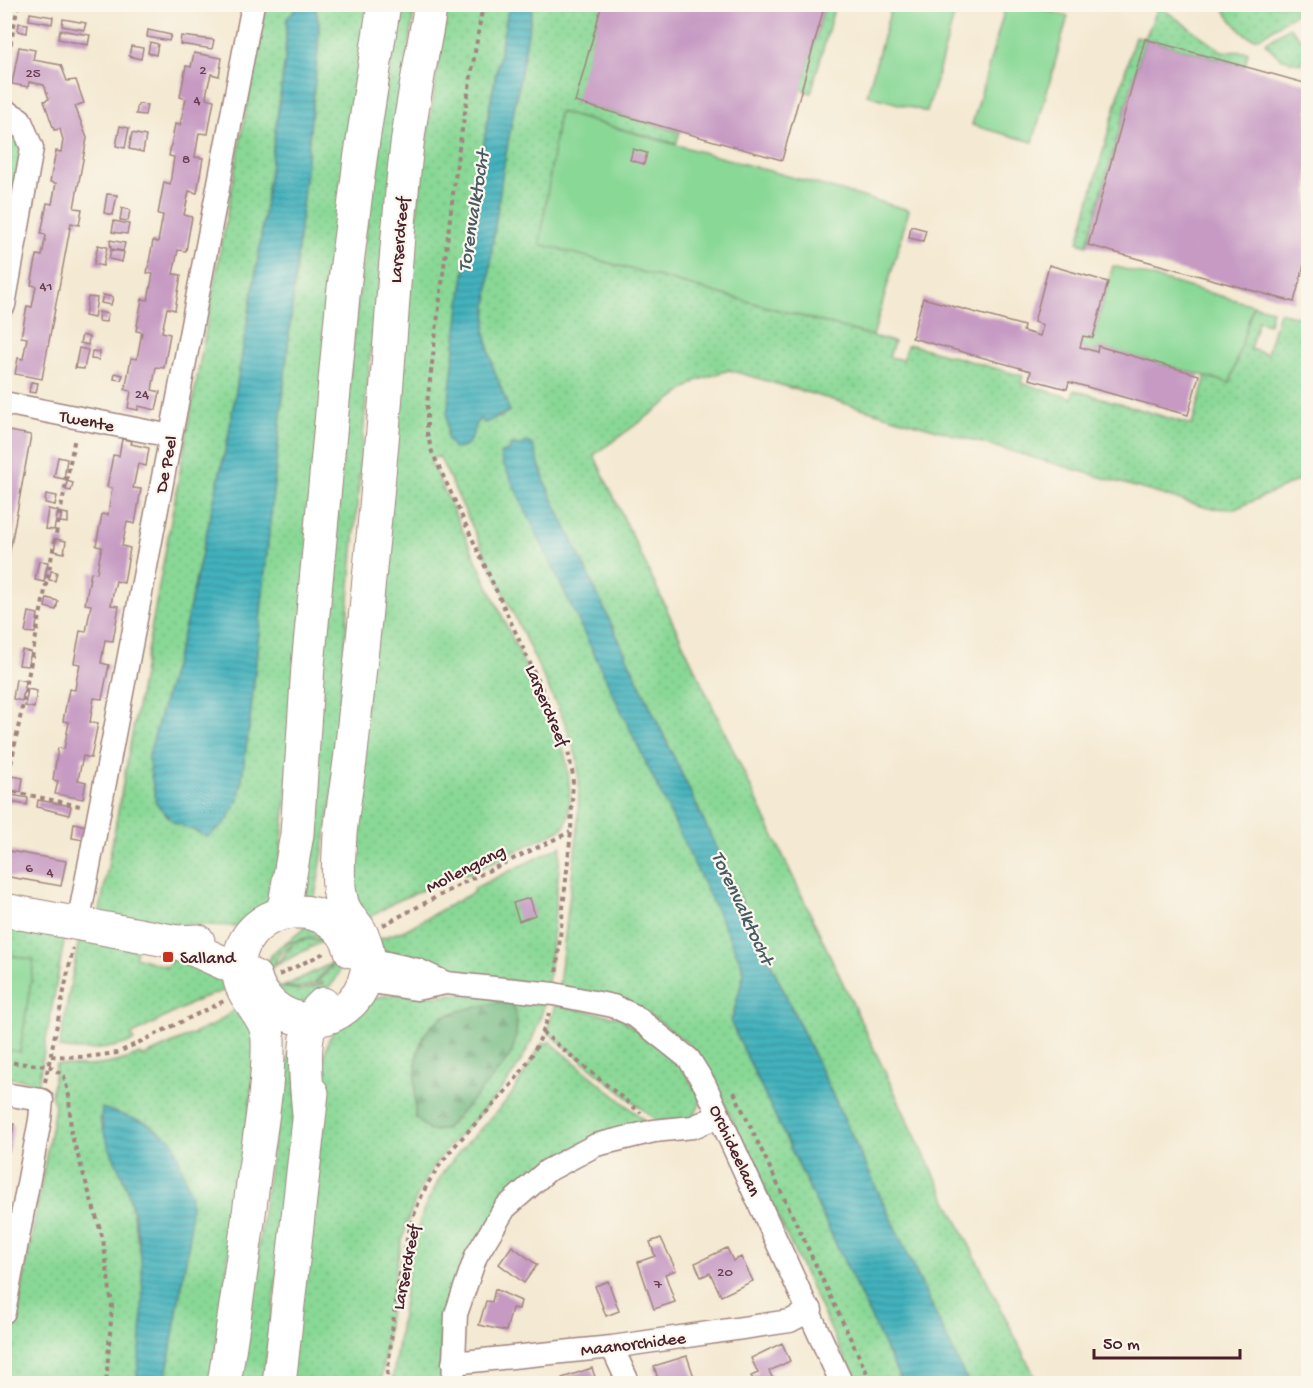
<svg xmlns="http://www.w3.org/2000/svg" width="1313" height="1388" font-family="'Gochi Hand',sans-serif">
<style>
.grass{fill:url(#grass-dots);stroke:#6a7c60;stroke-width:1.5;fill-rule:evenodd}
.forest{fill:url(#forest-firs);stroke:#5c6c55;stroke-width:1.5}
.park{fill:#89d896;stroke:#6a7c60;stroke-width:1.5}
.water{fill:url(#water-rules);stroke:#466874;stroke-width:1.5}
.building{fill:#c69ac3}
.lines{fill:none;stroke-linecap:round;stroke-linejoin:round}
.street-casing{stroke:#9f847e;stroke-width:25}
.secondary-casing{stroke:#9f847e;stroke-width:35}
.path{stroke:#9f847e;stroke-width:4;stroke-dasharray:4.5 4.5;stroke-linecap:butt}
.street{stroke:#fff;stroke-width:22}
.secondary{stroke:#fff;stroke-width:33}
.poi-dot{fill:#c8321e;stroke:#fbf7ec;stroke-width:2}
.labels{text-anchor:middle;stroke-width:4.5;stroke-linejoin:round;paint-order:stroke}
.number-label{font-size:15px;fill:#693e51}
.street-label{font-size:18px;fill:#4a1f2b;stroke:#fbf7ec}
.poi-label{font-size:18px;fill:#4a1f2b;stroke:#fbf7ec;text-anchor:start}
.water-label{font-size:20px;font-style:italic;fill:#475a65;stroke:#fbf7ec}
</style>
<defs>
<pattern id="grass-dots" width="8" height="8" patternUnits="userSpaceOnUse" patternTransform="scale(1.5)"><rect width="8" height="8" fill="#89d896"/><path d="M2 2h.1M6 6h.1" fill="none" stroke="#78b981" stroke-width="1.8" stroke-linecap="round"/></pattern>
<pattern id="forest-firs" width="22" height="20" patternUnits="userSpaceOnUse" patternTransform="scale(1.5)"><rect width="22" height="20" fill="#6eb87f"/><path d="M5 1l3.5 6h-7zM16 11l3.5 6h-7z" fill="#5c9568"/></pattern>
<pattern id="water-rules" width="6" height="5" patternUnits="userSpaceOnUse" patternTransform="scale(1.5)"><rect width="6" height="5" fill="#42b2bd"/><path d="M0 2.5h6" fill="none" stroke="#39909a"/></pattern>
</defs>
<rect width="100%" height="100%" fill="#fbf7ec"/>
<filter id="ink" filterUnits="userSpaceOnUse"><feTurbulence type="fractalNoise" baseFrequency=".0167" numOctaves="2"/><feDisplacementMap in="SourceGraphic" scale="12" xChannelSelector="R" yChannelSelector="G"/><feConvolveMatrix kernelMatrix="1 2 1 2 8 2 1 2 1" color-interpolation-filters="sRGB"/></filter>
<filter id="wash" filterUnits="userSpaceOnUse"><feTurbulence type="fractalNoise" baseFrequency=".008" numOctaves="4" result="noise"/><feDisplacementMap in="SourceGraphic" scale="24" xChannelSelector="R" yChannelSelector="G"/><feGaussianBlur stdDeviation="1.35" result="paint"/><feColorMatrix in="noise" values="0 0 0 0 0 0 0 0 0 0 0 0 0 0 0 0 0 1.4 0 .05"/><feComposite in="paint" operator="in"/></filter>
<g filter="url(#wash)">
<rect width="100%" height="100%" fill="#f4e9d2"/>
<path class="grass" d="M265 5H299L287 18 285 59 258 259 228 438 186 623 149 758 239 798 250 720 318 50 319 25 315 5H365L369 9 276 897 237 926 98 921Z
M447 5H509L488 116 462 288 447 438 473 429 481 417 501 418 504 414 485 333 492 247 503 170 533 5H602L576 102 680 132 676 144 559 112 541 244 894 342 889 357 903 360 907 346 912 345 1023 376 1021 383 1072 398 1074 390 1192 425 1206 376 1230 383 1253 305 1272 310 1269 324 1258 321 1250 349 1267 354 1279 312 1301 318 1308 306V476L1235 509 1208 508 729 370 698 380 594 455 917 1140 1038 1383H968L546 485 533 446 526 506 741 962 744 973 731 1023 902 1383H856L710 1073 697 1053 685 1041 647 1013 559 985 578 826 579 785 577 758 566 725 439 456 430 460 563 748C568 765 576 816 562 829L466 875 464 871 393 903 369 918H364L350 873 390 451 422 169Z
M825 5H835L811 93 801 89Z
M1220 5H1308L1259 38C1242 40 1230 16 1220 5Z
M1159 6 1222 51 1248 52 1245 66 1145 39 1087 245 1078 242 1135 36 1145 38Z
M404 7 414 12 370 356 331 805 314 903H306L310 780 356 313 377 133 400 9Z
M1289 27 1306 44 1302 64 1280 58 1265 43Z
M5 123 14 129 22 141 5 263Z
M561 846 548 984C499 979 425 975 382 950L379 939 405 930 474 892 473 889Z
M5 918 66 930 37 1090 31 1089V1081L5 1077 4 1049 20 1051 34 960 5 954Z
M306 926C329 932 353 961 332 984 323 993 310 996 301 1006 289 1005 281 999 274 989 251 953 288 946 306 926ZM310 937C348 939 340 966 315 982L334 962 283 987 299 988 322 982 323 984 301 990 278 987 270 972 279 954 293 945 274 966 324 941 310 939 284 944Z
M79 939 137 950 135 957 168 967 173 955 203 964 232 988 202 998 131 1035 134 1041C108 1050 86 1052 59 1048Z
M477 993 545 1002C536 1037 520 1068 497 1095 476 1120 451 1140 433 1167 392 1230 391 1311 381 1383L288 1384 321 1120 324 1056 329 1039 335 1030 367 1001 379 997 395 994 420 996ZM498 1002 511 1003 499 1070 480 1088 415 1117 416 1059 420 1044 444 1016Z
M555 1005 618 1017 674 1055 702 1099 693 1119 658 1122 552 1036 547 1031Z
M239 1007 259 1040 211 1383H165L190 1235 118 1115 102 1109 100 1122 128 1191 144 1271 142 1340 136 1383 5 1384 55 1106 51 1095 56 1064C86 1068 112 1066 140 1054L142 1057 213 1025Z
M293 1030 299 1032 292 1161 263 1383 239 1384 270 1163Z
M549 1041 649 1124 545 1164 447 1310 441 1358 442 1383 392 1384 410 1257 423 1211 442 1174 457 1154 510 1097 543 1042 548 1044Z"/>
<path class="forest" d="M498 1002 512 1003C520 1015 517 1045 509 1057 505 1065 449 1127 443 1130 439 1131 433 1131 429 1131L415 1117C416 1083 408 1032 447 1015 463 1008 481 1006 498 1002Z"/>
<path class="park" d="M892 5H957L927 112 867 95Z
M1006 5H1027L1068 16 1033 142 972 125Z
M559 112 909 210 873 336 540 244Z
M1113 266 1253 305 1230 383 1099 347 1097 352 1080 347 1083 336 1093 338Z
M4 954 34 960 20 1052 5 1049Z"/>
<path class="water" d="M299 5H315L319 25 318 50 250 720 239 798 227 821 208 837 173 822 156 803 148 758 186 623 228 438 258 259 285 59 287 18Z
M509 5H533L503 170 492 247 485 333 493 367 510 411 485 423 480 418C471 431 474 449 454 449L447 438V415L462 288 488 116Z
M528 442 533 446 546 485 968 1383H902L731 1023 744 973 741 962 502 461 500 454 510 450V446L515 444 517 446Z
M102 1108 147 1123 173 1141 191 1196 190 1235 165 1383H136C145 1315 147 1258 128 1191 120 1164 98 1137 102 1108Z"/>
<g id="blocks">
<path class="building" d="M602 4H825L782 160 575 102Z
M200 5H226L225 10Z
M30 13 53 17 52 24 29 20Z
M63 19 86 23 84 30 62 26Z
M19 23 28 24 27 33 18 31Z
M60 30 90 35 88 45 58 39Z
M148 30 171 35 169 41 147 37Z
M181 36 214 40 212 49 180 44Z
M1145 39 1308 84V250L1294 302 1088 245Z
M150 42 158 44 156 55 148 53Z
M131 46 143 48 141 59 129 56Z
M19 47 35 50 33 60 61 65 67 81 76 80 84 103 75 106 87 138 74 208 82 209 79 225 71 223 42 379 15 374 18 358 23 359 27 338 21 337 27 306 32 307 36 286 31 285 37 255 42 256 46 235 41 234 47 203 52 204 56 183 50 182 56 151 61 152 63 140 60 129 54 130 44 101 49 99 44 85 29 82 28 87 12 84Z
M194 53 222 58 219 76 211 74 208 86 206 98 214 100 208 134 199 133 195 157 203 158 197 193 189 191 184 215 192 217 189 233 186 251 178 250 173 274 181 275 175 310 167 308 162 332 170 334 164 368 156 367 152 390 160 392 156 410 138 406V410L128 408 131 391 125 390 131 358 137 359 142 332 136 331 142 299 148 300 153 274 147 273 153 241 158 242 163 215 158 214 164 182 170 184 174 157 169 156 175 124 180 125 186 99 180 97 186 66 191 67Z
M138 104 147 105 145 115 136 114Z
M120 126 129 128 125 148 116 146Z
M132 133 146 136 143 152 129 149Z
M633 149 647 153 644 164 630 160Z
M107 194 117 195 113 215 104 213Z
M122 208 130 210 128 221 120 220Z
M114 221 129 224 127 234 112 232Z
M911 226 926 230 923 241 909 238Z
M110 240 125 243 123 251 111 249Z
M98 245 107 247 103 266 94 264Z
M111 250 124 252 122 262 109 259Z
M1049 265 1108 282 1093 338 1083 336 1080 347 1097 352 1098 346 1199 375 1188 415 1069 382 1067 389 1029 379 1031 371 912 338 923 298 1024 326 1023 331 1040 336 1043 325 1034 322Z
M103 295 113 297 111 305 101 303Z
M88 297 97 298 94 318 85 316Z
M99 312 108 314 106 322 98 321Z
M82 335 89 337 88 345 80 343Z
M79 348 88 350 84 369 75 368Z
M92 351 100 352 99 360 91 359Z
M115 373 123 375 121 380 114 379Z
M31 382 38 383 36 393 29 392Z
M4 430 31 435 6 573V447Z
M122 439 132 441 131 444 149 448 146 466 138 464 133 488 141 489 135 524 127 522 122 546 130 548 124 583 116 581 113 593 111 605 119 606 113 641 105 640 103 651 101 663 109 665 102 699 94 698 90 722 98 723 91 758 83 756 78 780 86 782 83 799 55 794 58 781 53 780 58 748 64 749 69 722 63 721 69 689 75 690 77 677 80 664 74 663 80 631 86 632 91 605 85 604 91 572 97 573 99 560 102 547 96 546 102 514 108 515 112 488 107 487 113 455 119 456Z
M58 457 67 459 64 479 54 477Z
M67 481 73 483 71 491 66 490Z
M46 494 57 496 55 505 45 503Z
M48 509 58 511 54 530 45 529Z
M62 513 68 514V523L60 522Z
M56 539 66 541 64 553 54 551Z
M39 561 48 562 44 582 35 580Z
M51 571 57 572 55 581 49 580Z
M47 598 58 601 56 610 45 607Z
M29 612 38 614 35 633 25 632Z
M22 650 31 652 28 666 19 665Z
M16 679 26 681 22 701 13 699Z
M28 689 37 691 34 708 25 706Z
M12 776 23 778 21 792 10 790Z
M6 794 28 798 27 805 4 801Z
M38 800 71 806 69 815 37 807Z
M74 823 86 826 83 840 72 838Z
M4 850 66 861 61 886 4 876Z
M530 898 535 915 519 921 513 903Z
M4 1122 14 1124 9 1152H4Z
M661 1238 676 1270 665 1274 675 1302 654 1309 638 1262 655 1256 650 1242Z
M512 1246 537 1265 524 1283 499 1264Z
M727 1248 733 1261 741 1257 753 1281 721 1296 710 1273 701 1277 695 1263Z
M608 1281 619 1311 606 1316 595 1286Z
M495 1289 521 1301 519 1309 512 1308 506 1331 479 1325 486 1301 492 1302Z
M782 1343 790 1361 769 1371 773 1379 755 1383 751 1376 758 1373 751 1358Z
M687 1356 696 1383H659L654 1366Z
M592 1368 597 1383H563L562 1378Z
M511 1378V1383H480V1382Z"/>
</g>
</g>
<g filter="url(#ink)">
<use href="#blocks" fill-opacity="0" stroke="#9f847e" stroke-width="1.5"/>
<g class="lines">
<defs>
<path id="street" d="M4 110 20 119 32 148 4 305
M4 403 171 436
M78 924 253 4
M369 959 418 970 446 983 554 994 613 1006 635 1016 689 1059 705 1085 842 1384
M365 981 416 989 446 983
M4 1094 42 1100 40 1120 4 1312
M612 1347 629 1384
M453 1363 612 1347 790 1321 811 1310
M453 1384 456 1314 476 1256 505 1208 547 1171 596 1145 654 1131 693 1127 719 1116"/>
<path id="secondary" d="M4 910 177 942 198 941
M281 912 285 904 297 834 308 666 343 296 360 160 384 4
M177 942 255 977C265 1015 313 1034 345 1008 368 990 375 957 360 931 354 921 345 915 342 903 336 883 339 855 340 834 343 804 349 774 352 744 363 643 373 542 382 442 391 343 395 244 407 145 413 98 423 51 431 4
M309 1115C307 1084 297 1025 323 1004
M224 1384C235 1314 245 1245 254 1176 260 1130 269 1085 268 1040 268 1011 234 998 239 961 247 901 336 894 351 951
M279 1384 312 1093"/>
</defs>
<use href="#street" class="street-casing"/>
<use href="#secondary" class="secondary-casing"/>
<path class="path" d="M483 4 458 154 427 404V433L432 452 566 741 573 776 571 831 556 976
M4 80 18 4
M5 790 80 806
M6 790 75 437
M383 925 469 880 570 832
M279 975 324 953
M542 1032 641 1113
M51 1056 86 1057 117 1053 224 1001
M4 1062 49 1066 64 1076 69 1096 71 1133 103 1239 112 1306 106 1384
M45 1082 73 948
M734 1092 872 1384
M386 1384C395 1319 397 1231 433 1175 471 1116 529 1088 549 1013"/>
<use href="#street" class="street"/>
<use href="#secondary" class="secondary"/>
</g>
</g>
<rect class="poi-dot" x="162" y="951" width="12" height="12" rx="3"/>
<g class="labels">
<g class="number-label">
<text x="203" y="74">2</text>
<text x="33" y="77">25</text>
<text x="197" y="104">4</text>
<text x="186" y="163">8</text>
<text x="46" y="290">41</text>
<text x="142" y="398">24</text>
<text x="29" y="872">6</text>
<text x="50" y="876">4</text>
<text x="725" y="1276">20</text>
<text x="658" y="1288">7</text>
</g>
<g class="street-label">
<text transform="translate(398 240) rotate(-85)" y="6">Larserdreef</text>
<text transform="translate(87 420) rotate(11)" y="6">Twente</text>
<text transform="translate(165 464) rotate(-79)" y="6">De Peel</text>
<text transform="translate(548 705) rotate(67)" y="6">Larserdreef</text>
<text transform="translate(465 868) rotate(-27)" y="6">Mollengang</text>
<text transform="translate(736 1150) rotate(65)" y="6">Orchideelaan</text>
<text transform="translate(405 1267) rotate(-79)" y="6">Larserdreef</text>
<text transform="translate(633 1343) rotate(-7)" y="6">Maanorchidee</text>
</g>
<g class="poi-label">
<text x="180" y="963">Salland</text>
</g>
<g class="water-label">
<text transform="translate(472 211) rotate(-81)" y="7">Torenvalktocht</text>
<text transform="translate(744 907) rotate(65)" y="7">Torenvalktocht</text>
</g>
</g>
<rect width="1313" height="1388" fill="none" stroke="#fbf7ec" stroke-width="24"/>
<path d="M1094 1349v9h146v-9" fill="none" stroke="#4a1f2b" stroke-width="3"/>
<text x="1103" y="1349" font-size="18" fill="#4a1f2b" stroke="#fbf7ec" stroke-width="4.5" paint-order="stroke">50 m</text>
</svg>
